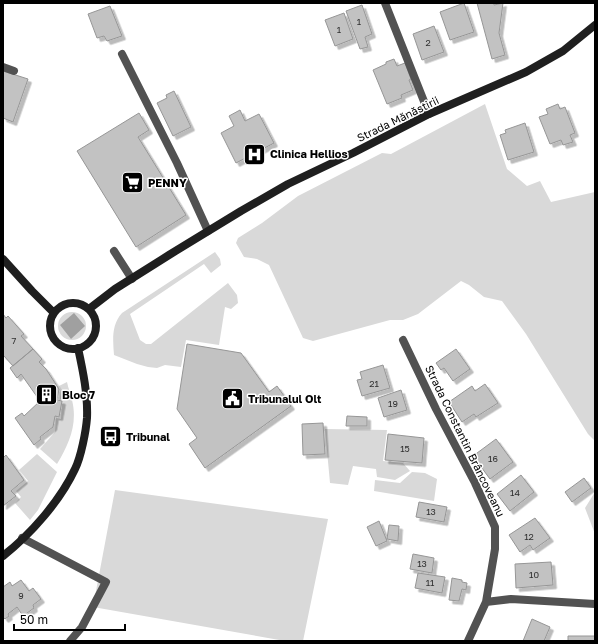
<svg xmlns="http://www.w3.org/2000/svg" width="598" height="644" font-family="'Golos Text',sans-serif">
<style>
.green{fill:#d9d9d9}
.water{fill:#a0a0a0}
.building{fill:#c2c2c2;stroke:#969696;filter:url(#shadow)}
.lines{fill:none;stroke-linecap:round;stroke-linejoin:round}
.lane{stroke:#525252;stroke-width:8}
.street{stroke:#525252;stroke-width:8}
.secondary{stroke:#1f1f1f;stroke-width:8}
.labels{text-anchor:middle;stroke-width:3;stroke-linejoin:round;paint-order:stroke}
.number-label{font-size:9px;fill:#303030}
.street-label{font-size:11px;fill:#000;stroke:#fff}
.poi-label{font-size:11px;font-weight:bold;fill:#000;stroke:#fff;text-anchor:start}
</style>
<defs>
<filter id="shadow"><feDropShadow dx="3.5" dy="3.5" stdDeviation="0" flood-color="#0004"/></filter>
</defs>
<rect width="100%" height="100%" fill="#fff"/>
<path class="green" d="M485 104 507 169 527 186 540 181 551 202 595 192V441L588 434 526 334 502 301 484 297 469 285 461 281 418 314 403 320H390L313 341 303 338 269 265 257 259 244 257 236 243 238 238 262 223 298 196 382 153 391 154Z
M215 252 220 259 221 265 211 273 204 264 130 314 140 340 146 344H151L228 283 237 295 238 303 231 309 225 307 219 345 186 340 181 367 165 365 157 368 148 367 137 364 114 355C113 341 111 325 122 313Z
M58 326a14 14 0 1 1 28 0a14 14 0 1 1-28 0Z
M67 382C68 388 71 394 72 400 78 424 69 444 57 464L40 449 55 432 56 418 61 419 62 400 60 399 61 390 59 386Z
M325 429 387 430 383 461 403 463 410 471 395 480 377 477 376 469 353 466 348 485 330 483Z
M37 454 57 472 38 510 30 520 15 503 21 497 16 491 28 481 19 470Z
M412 472 425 473 437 479 434 501 374 491 375 480 400 483Z
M115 490 328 519 303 641H285L93 607Z
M595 492V534L585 508Z"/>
<path class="water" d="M74 313 85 326 71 339 60 325Z"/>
<path class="building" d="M464 3 474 32 450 40 440 12Z
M477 3H494V5L503 3 499 33 505 55 492 59Z
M362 5 372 34 365 37 368 47 360 49 346 11Z
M110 6 122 36 107 41 104 36 97 38 88 14Z
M344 13 353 39 335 46 325 20Z
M434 26 444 52 422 60 413 34Z
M394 59 397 66 405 63 411 79 409 80 413 90 401 95 402 98 387 104 373 70 386 64V62Z
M3 71 28 79 13 122 3 118Z
M174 91 191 127 173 136 157 103 167 98 166 95Z
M558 104 560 109 565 107 575 133 570 135 573 142 563 145 561 140 550 144 539 117 548 114 546 109Z
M240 110 245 121 259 114 274 143 236 163 221 133 234 126 229 116Z
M139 113 149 130 138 137 186 215 136 247 77 151Z
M525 123 534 152 508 160 500 135 506 133 505 130Z
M3 314 6 318 8 316 24 334 21 336 33 349 13 366 4 356H3Z
M187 344 241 353 269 392 277 386 291 406 205 468 189 444 197 438 177 409Z
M33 349 42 359 39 362 46 369 59 389 57 400 62 401 59 417 55 416 53 427 40 437 41 439 34 445 15 418 22 413 24 416 40 401 21 374 17 378 10 368Z
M456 349 470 369 453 381 444 368 441 370 436 363Z
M383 365 390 388 362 396 357 380 362 379 360 372Z
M485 384 498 403 476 417 474 414 462 422 449 402 472 386 475 391Z
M401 390 407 410 384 417 378 398Z
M347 416 367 417V426H346Z
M323 423 325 454 303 455 302 424Z
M388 434 424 438 422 463 385 460Z
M496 439 513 462 490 479 473 456Z
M6 455 24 480 11 491 16 496 3 506V458Z
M521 475 534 492 510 511 497 494Z
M584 478 591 488 572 502 565 492Z
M419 502 447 507 444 522 416 517Z
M535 518 550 538 533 550 530 545 520 552 509 535Z
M379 521 387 541 376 546 367 527Z
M389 525 399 526 398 541 387 539Z
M413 554 434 558 432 573 410 569Z
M551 562 553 585 516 588 515 564Z
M418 573 445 577 442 593 415 588Z
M452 578 462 580V582L467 583 466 590 462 589 459 601 449 600Z
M21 580 29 591 33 588 41 599 33 605 34 608 23 616 17 607 8 614 9 616 5 619 3 617V587L10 582 12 586Z
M532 619 550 627 544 641H523Z
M568 636H595V641H568Z"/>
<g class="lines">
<path class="lane" d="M122 54 177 163 208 231
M3 67 14 71
M114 251 132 279
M22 538 106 582 82 627 70 641"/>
<path class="street" d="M385 3 429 114
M403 340 436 409 475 483 495 527V549L486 602 468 641
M486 602 511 599 595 604"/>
<path class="secondary" d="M3 259 32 291 54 313
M50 326a23 23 0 1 1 46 0a23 23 0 1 1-46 0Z
M89 309 115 289 169 255 241 211 288 184 353 153 429 114 526 72 563 51 595 25
M3 556C31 534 60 501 75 469 81 457 86 431 87 418 88 395 83 371 78 348"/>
</g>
<defs>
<symbol id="hospital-square" viewBox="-11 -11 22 22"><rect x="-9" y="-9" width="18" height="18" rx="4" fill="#000" stroke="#fff"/><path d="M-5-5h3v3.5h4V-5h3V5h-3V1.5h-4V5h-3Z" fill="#fff"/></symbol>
<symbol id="supermarket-square" viewBox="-11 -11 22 22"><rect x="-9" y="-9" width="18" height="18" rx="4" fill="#000" stroke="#fff"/><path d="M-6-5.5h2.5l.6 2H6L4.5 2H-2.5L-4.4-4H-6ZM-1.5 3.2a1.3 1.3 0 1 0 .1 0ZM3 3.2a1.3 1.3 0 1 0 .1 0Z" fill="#fff"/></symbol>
<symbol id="building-square" viewBox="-11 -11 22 22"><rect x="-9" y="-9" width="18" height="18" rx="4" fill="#000" stroke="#fff"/><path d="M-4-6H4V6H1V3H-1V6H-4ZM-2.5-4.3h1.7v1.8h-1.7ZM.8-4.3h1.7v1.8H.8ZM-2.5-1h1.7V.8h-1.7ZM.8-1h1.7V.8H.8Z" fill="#fff"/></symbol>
<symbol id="civic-square" viewBox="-11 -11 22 22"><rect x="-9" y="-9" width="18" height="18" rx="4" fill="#000" stroke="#fff"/><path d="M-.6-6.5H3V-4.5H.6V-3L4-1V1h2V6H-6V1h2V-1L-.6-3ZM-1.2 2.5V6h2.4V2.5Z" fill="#fff"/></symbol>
<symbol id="bus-square" viewBox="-11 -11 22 22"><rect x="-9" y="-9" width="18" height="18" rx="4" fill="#000" stroke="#fff"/><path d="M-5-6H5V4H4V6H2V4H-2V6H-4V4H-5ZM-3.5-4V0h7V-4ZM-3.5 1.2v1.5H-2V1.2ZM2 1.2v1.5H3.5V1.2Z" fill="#fff"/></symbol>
</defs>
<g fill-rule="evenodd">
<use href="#hospital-square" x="242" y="142" width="25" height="25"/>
<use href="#supermarket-square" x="120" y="170" width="25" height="25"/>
<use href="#building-square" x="34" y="382" width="25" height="25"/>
<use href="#civic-square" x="220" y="386" width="25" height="25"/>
<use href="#bus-square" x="98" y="424" width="25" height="25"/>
</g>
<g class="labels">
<g class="number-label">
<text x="359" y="25">1</text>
<text x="339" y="33">1</text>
<text x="428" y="46">2</text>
<text x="14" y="344">7</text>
<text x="374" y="387">21</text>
<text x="393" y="407">19</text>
<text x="405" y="452">15</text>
<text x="493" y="462">16</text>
<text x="515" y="496">14</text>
<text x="431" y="515">13</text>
<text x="529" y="540">12</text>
<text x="422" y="567">13</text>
<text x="534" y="578">10</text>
<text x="430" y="586">11</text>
<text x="21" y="599">9</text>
</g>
<g class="street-label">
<text transform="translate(398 119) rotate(-26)" y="4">Strada Mănăstirii</text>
<text transform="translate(465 441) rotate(64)" y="4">Strada Constantin Brâncoveanu</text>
</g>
<g class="poi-label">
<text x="270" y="158">Clinica Hellios</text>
<text x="148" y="187">PENNY</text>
<text x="62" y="399">Bloc 7</text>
<text x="248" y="403">Tribunalul Olt</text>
<text x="126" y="441">Tribunal</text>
</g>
</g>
<rect width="598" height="644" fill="none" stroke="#000000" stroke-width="8"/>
<path d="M14 624v6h111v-6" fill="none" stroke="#000000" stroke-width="2"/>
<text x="20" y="624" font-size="12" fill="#000000" stroke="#ffffff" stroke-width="3" paint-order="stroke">50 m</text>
</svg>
